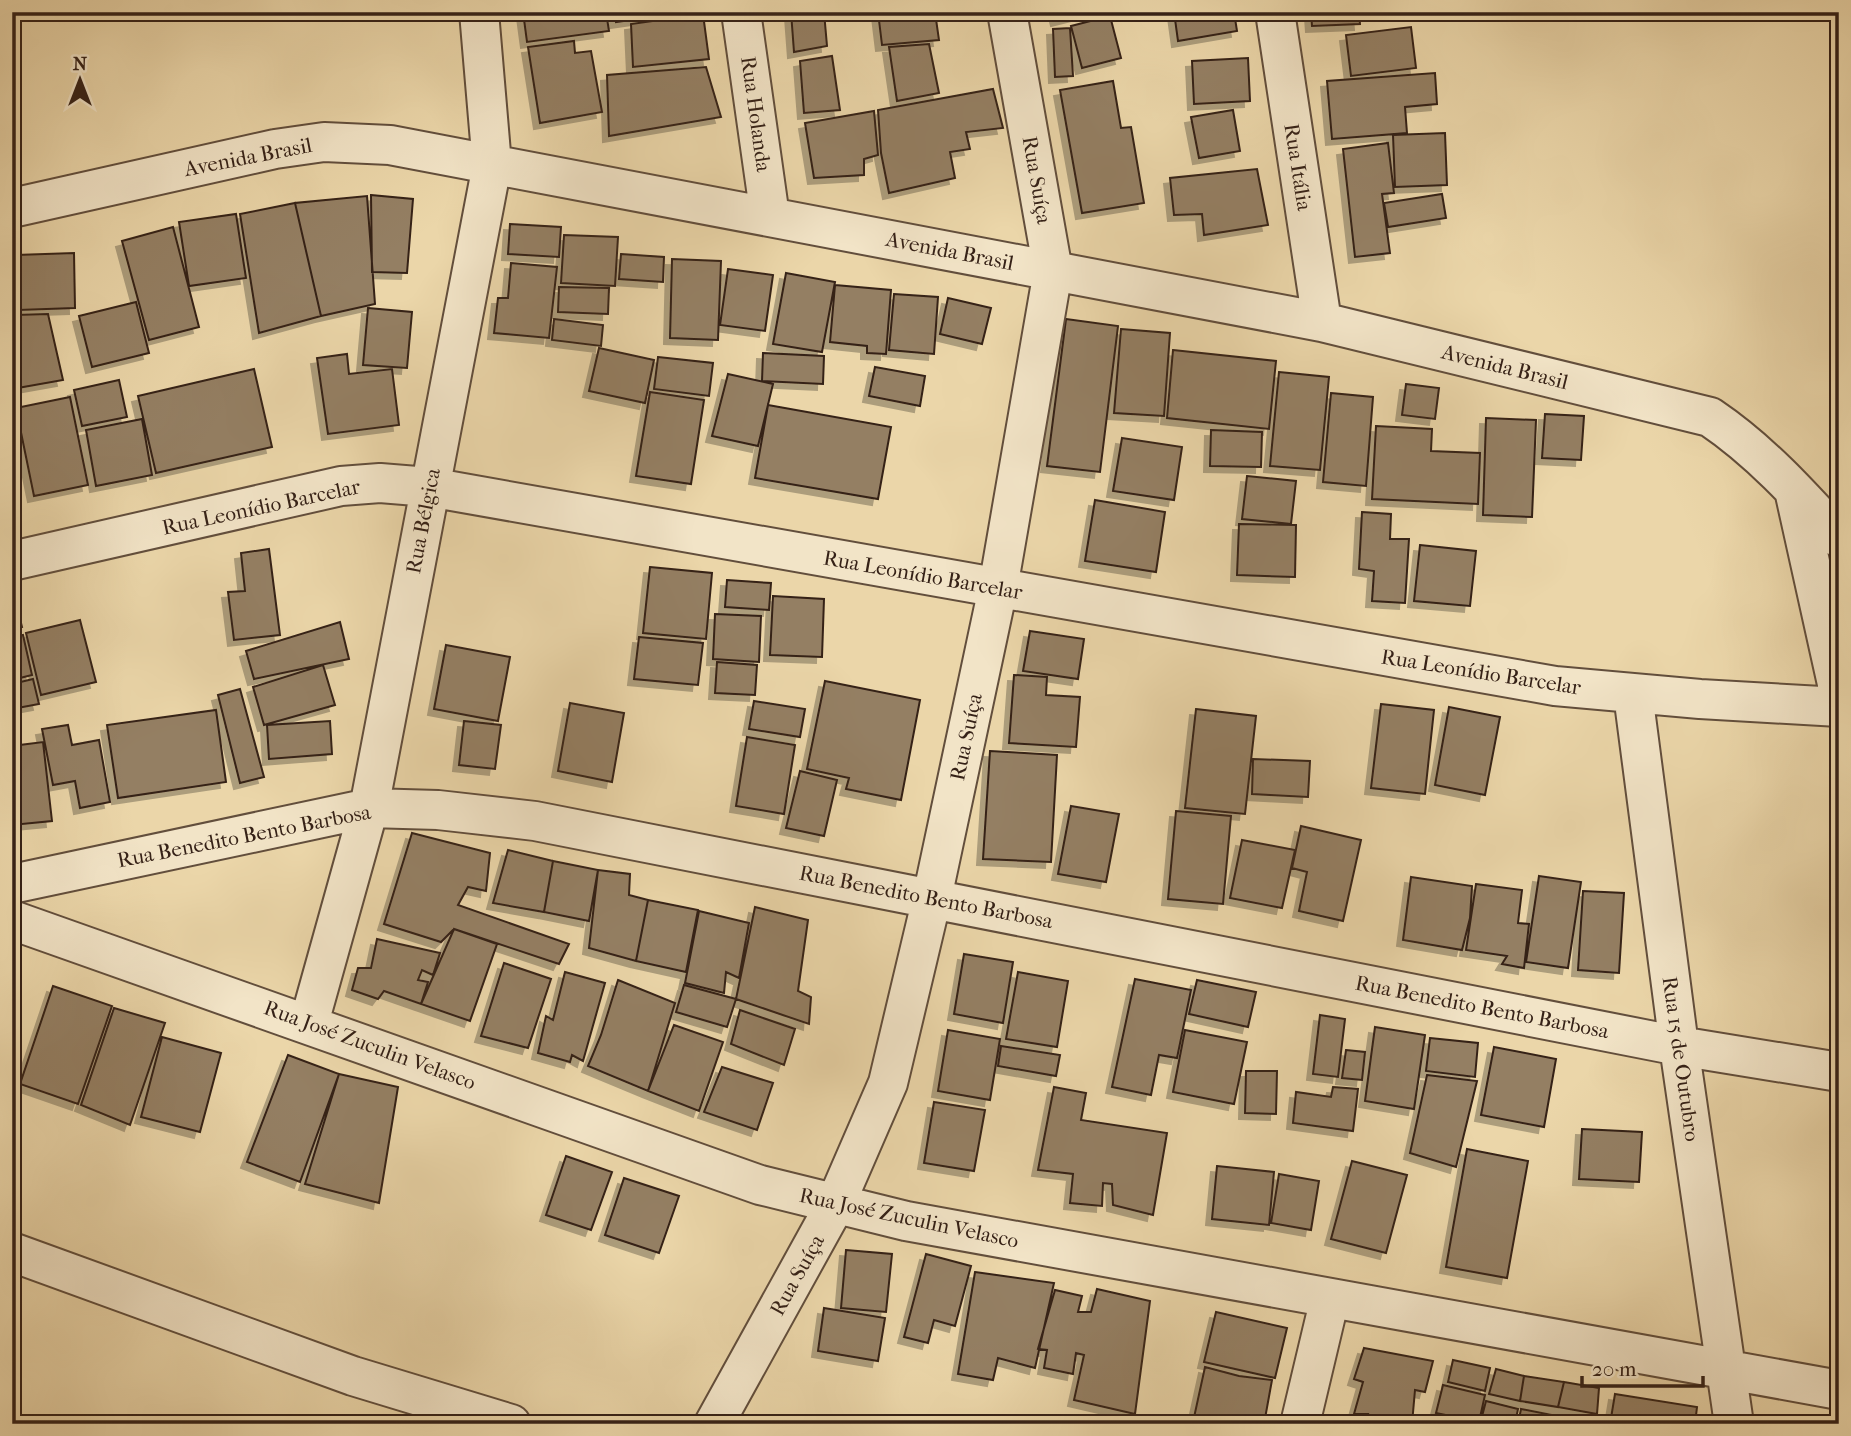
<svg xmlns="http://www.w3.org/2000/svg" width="1851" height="1436" font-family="'IM FELL French Canon',serif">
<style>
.building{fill:#947f63;stroke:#352117;stroke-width:2;filter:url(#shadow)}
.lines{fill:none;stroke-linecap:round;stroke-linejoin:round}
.minor-casing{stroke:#624e3c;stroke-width:42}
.minor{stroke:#f2e4c7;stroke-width:38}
.labels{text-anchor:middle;stroke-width:5;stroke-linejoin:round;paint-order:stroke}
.street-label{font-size:21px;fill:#352117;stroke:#f2e4c7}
</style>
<defs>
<filter id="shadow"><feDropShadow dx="-6" dy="6" stdDeviation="0" flood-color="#0004"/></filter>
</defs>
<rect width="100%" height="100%" fill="#ebd6a9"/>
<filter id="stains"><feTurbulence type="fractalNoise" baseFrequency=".00286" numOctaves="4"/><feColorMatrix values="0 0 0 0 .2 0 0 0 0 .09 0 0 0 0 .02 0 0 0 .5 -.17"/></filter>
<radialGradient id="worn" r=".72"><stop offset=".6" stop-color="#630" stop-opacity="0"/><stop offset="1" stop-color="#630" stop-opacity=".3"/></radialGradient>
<path class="building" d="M523 12H606L609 31 527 42Z
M615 12H686L616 22Z
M791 12H824L827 46 794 52Z
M878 12H935L939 40 882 45Z
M1055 12H1089L1057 20Z
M1174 12H1234L1237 31 1178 41Z
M1311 12H1359L1360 24 1312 26Z
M703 14 709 59 633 67 631 24Z
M1110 16 1121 58 1082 68 1071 26Z
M1411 27 1416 68 1351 76 1346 35Z
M1070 28 1073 76 1055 77 1053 29Z
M574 41 575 53 591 51 602 112 540 123 528 47Z
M929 44 939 93 897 101 889 47Z
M832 56 840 110 804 113 800 61Z
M1248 58 1250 101 1194 104 1192 61Z
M706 67 721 117 609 136 607 75Z
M1435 73 1437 104 1405 107 1407 133 1332 139 1327 81Z
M1113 81 1121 128 1131 127 1144 203 1082 213 1060 90Z
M993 89 1003 128 966 132 970 149 950 152 955 178 889 193 881 153 878 110Z
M1233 110 1240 151 1199 158 1191 117Z
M874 111 878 155 864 159V175L814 178 805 123Z
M1445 133 1447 185 1395 187 1393 135Z
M1388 143 1394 193 1382 194 1390 253 1355 257 1343 149Z
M1257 169 1268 225 1204 235 1202 214 1174 215 1170 178Z
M1442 194 1446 218 1388 227 1384 203Z
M371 195 413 199 407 273 372 272Z
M367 196 375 304 321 316 295 203Z
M295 203 321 316 259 333 240 214Z
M236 214 246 278 189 286 179 222Z
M510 224 561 227 559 257 508 254Z
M173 227 199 327 149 340 122 241Z
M564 235 618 237 615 286 561 283Z
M74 253 75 308 18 310 16 255Z
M621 254 664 257 663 282 619 279Z
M672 259 721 261 718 340 670 338Z
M511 263 557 267 549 338 494 333 498 298H508Z
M728 269 773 275 765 331 720 325Z
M786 273 835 282 822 352 773 344Z
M835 285 891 290 886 354 867 353V346L830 342Z
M559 287 609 288 608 314 558 312Z
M894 294 938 297 934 354 889 350Z
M948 298 991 308 982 344 940 334Z
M12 300 15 315 48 314 63 380 12 389Z
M136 302 149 353 92 367 79 316Z
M368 308 412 312 407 368 363 365Z
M554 319 603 325 601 346 552 340Z
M1066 319 1118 326 1100 472 1047 466Z
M1121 329 1170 333 1164 416 1114 413Z
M599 348 654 360 645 403 589 391Z
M1173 350 1276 361 1269 429 1167 418Z
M763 353 824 356 823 384 762 381Z
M347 354 349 374 392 369 399 425 328 434 317 358Z
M658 357 713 363 709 396 654 389Z
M875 367 925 376 920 406 869 396Z
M254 369 272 447 156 473 138 396Z
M1279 372 1329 377 1320 470 1270 466Z
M728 374 773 384 758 446 712 436Z
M119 380 127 417 82 426 74 390Z
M1406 384 1439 388 1435 419 1402 415Z
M650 392 704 400 691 484 636 476Z
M1331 393 1373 397 1366 486 1323 482Z
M70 397 88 485 34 496 16 408Z
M768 405 891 427 878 499 755 478Z
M1545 414 1584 416 1581 460 1542 458Z
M1486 418 1536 420 1532 517 1483 515Z
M142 419 152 475 96 486 86 430Z
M1376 426 1432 429 1431 451 1480 453 1478 504 1372 499Z
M1211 430 1262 432 1261 467 1210 466Z
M1122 438 1182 447 1174 500 1113 491Z
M1247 476 1296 481 1291 524 1242 519Z
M1095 500 1165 512 1156 572 1085 561Z
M1362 512 1391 514 1390 539H1409L1405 603 1372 601 1374 571 1359 569Z
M1239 524 1296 525 1295 577 1237 575Z
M1420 545 1476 551 1470 606 1414 601Z
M269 549 280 635 234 640 228 592 245 591 241 553Z
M650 567 712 573 706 639 643 633Z
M727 580 771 583 769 610 725 607Z
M12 595H14L22 627 12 630Z
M773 596 824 599 822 657 770 655Z
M715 614 761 616 759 662 713 659Z
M80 620 96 682 41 695 26 633Z
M340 622 349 659 254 679 246 651Z
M1030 631 1084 639 1078 679 1023 671Z
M23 635 32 675 12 680V637Z
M639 637 703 643 698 685 634 679Z
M446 645 510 657 498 721 434 709Z
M717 662 757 665 755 695 715 693Z
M323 665 335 705 264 725 253 687Z
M1014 675 1047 677 1046 695 1080 697 1076 747 1009 743Z
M33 679 39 704 12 709V684Z
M825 681 920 700 901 800 846 789 849 778 807 769Z
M240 689 264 777 240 783 218 695Z
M754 701 805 709 800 737 749 729Z
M570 703 624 713 612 782 558 771Z
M1381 704 1434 710 1425 794 1371 788Z
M1449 707 1500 717 1485 795 1435 785Z
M1196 709 1256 716 1245 814 1185 808Z
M216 710 226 782 118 798 107 725Z
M330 721 332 754 269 759 267 725Z
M464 721 501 725 495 769 459 765Z
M68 725 72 745 99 740 110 802 80 808 75 781 53 785 42 729Z
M747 737 795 745 784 814 736 806Z
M43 742 52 821 12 825V746Z
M990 751 1057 755 1051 862 983 859Z
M1253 759 1310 761 1308 797 1252 794Z
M800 771 837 780 824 836 786 828Z
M1071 806 1119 814 1106 882 1058 874Z
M1176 811 1231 816 1223 904 1168 899Z
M1301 826 1361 840 1343 921 1299 911 1307 872 1292 868Z
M412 833 490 853 486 891 468 887 458 905 569 944 559 964 454 929 441 942 384 924Z
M1242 840 1295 850 1282 908 1230 898Z
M508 850 553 861 544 912 493 903Z
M553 861 598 870 589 921 544 912Z
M598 870 630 874 629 895 648 900 636 961 589 948Z
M1539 876 1581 882 1568 968 1526 962Z
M1411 877 1472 886 1470 918 1462 950 1403 940Z
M1476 884 1522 890 1518 923 1529 924 1524 968 1502 964 1507 956 1466 950Z
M1583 891 1624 893 1619 973 1578 970Z
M648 900 698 910 686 972 636 961Z
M755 907 808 920 798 991 811 997 809 1024 736 999Z
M699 911 749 923 739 978 726 972 724 993 685 983Z
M454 929 497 944 470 1021 421 1004Z
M377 939 440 953 433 975 422 970 418 980 428 982 421 1004 384 991 378 999 352 990 358 968H371Z
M964 954 1013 962 1003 1023 954 1014Z
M504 963 551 979 528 1048 481 1036Z
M565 972 605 983 583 1061 572 1055 570 1062 538 1053 546 1016 553 1020Z
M1018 972 1068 981 1057 1047 1006 1039Z
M1135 979 1191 990 1177 1058 1159 1055 1151 1095 1112 1087Z
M618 980 675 1003 648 1091 588 1066 601 1035Z
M1197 980 1256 992 1248 1027 1189 1014Z
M684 985 736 999 727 1027 676 1012Z
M53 986 112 1006 78 1104 20 1084Z
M114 1008 165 1023 130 1125 81 1105Z
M740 1010 795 1029 784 1065 731 1044Z
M1320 1015 1345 1019 1338 1077 1313 1074Z
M674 1025 723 1042 699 1111 648 1091Z
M1375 1027 1425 1035 1414 1109 1365 1101Z
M948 1030 1000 1039 990 1100 938 1091Z
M1185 1030 1247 1042 1234 1104 1173 1092Z
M162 1037 221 1053 200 1132 141 1117Z
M1430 1038 1478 1043 1475 1077 1426 1071Z
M1001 1046 1060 1055 1056 1076 998 1066Z
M1494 1047 1556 1059 1544 1127 1481 1115Z
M1346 1050 1365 1052 1362 1080 1342 1078Z
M288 1055 339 1074 300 1182 247 1162Z
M722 1067 773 1083 757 1130 704 1112Z
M1246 1071H1277L1276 1114 1245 1113Z
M339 1074 398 1087 379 1203 305 1184Z
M1427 1075 1477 1081 1456 1167 1410 1153Z
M1054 1087 1086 1093 1081 1120 1167 1133 1153 1215 1113 1205 1112 1184 1103 1183 1102 1206 1070 1203 1073 1174 1038 1170Z
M1333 1087 1358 1089 1353 1131 1293 1123 1296 1092 1331 1097Z
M934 1102 985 1110 974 1171 924 1163Z
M1582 1129 1642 1132 1639 1182 1579 1179Z
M1467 1149 1528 1161 1507 1278 1446 1267Z
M566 1156 612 1172 591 1230 546 1215Z
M1352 1161 1407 1175 1386 1253 1331 1239Z
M1217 1166 1274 1172 1269 1225 1212 1219Z
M1279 1174 1319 1181 1311 1230 1271 1223Z
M624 1178 679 1196 659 1253 605 1235Z
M846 1250 892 1254 886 1312 841 1308Z
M926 1254 971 1266 955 1326 934 1320 928 1343 904 1337Z
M975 1272 1054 1283 1035 1368 998 1358 993 1380 958 1374Z
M1097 1289 1150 1301 1135 1414 1074 1400 1084 1355 1076 1353 1073 1374 1044 1368 1047 1350 1038 1349 1055 1290 1082 1296 1078 1312H1091Z
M824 1308 885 1318 878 1361 818 1351Z
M1216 1312 1287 1328 1275 1378 1204 1362Z
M1364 1348 1433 1361 1425 1392 1415 1390 1412 1424H1366L1368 1414H1354L1363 1382 1354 1379Z
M1453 1360 1490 1368 1485 1391 1448 1382Z
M1205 1367 1239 1376 1272 1380 1264 1424 1193 1422Z
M1496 1369 1524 1376 1520 1401 1489 1394Z
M1524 1376 1564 1382 1558 1407 1520 1401Z
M1564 1382 1599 1388 1597 1414 1558 1407Z
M1443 1385 1485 1395 1479 1422 1436 1413Z
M1615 1394 1697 1407 1695 1424H1610Z
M1486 1401 1518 1409 1515 1424H1480Z
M1521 1409 1552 1415 1550 1424H1518Z
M1554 1416 1586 1422V1424H1553Z"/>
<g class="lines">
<defs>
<path id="minor" d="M741 12 770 217
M1275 12 1322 322
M12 208 275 149 324 142 390 145 1322 322 1710 417C1759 450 1799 494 1839 538
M1794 490 1839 693
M12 561 341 486 380 483 429 487 1555 686 1700 699 1839 707
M1633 694 1679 1046 1734 1424
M12 884 369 808 438 810 535 821 1679 1046 1839 1072
M12 920 760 1185 906 1221 1839 1390
M309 1023 369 808 492 165 479 12
M12 1252 353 1376 511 1424
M714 1424 835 1205 888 1083 932 898 998 588 1053 271 1007 12
M1300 1424 1330 1298"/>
</defs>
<use href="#minor" class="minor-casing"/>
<use href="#minor" class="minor"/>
</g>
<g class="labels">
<g class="street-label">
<text transform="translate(756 114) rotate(82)" y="7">Rua Holanda</text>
<text transform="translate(248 157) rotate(-11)" y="7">Avenida Brasil</text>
<text transform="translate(1298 167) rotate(81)" y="7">Rua Itália</text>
<text transform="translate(1037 180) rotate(80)" y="7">Rua Suíça</text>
<text transform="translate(950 251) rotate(11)" y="7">Avenida Brasil</text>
<text transform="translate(1505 367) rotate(14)" y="7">Avenida Brasil</text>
<text transform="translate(261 507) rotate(-12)" y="7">Rua Leonídio Barcelar</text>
<text transform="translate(423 521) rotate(-79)" y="7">Rua Bélgica</text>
<text transform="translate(923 575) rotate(10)" y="7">Rua Leonídio Barcelar</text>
<text transform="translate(1481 672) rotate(9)" y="7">Rua Leonídio Barcelar</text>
<text transform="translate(966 737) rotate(-78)" y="7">Rua Suíça</text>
<text transform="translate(244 836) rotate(-11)" y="7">Rua Benedito Bento Barbosa</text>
<text transform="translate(926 897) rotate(11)" y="7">Rua Benedito Bento Barbosa</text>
<text transform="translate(1482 1007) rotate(11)" y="7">Rua Benedito Bento Barbosa</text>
<text transform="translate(370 1045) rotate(20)" y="7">Rua José Zuculin Velasco</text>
<text transform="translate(1681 1059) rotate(82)" y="7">Rua 15 de Outubro</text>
<text transform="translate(909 1218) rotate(12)" y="7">Rua José Zuculin Velasco</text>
<text transform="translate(797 1275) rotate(-61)" y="7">Rua Suíça</text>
</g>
</g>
<rect width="1851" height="1436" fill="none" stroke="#ebd6a9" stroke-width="42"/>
<rect x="14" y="14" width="1823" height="1408" fill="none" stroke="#352117" stroke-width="3.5"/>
<rect x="21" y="21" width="1809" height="1394" fill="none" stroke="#352117" stroke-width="2"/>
<g transform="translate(80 80)" stroke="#f2e4c7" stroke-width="5" paint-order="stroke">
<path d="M0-5L12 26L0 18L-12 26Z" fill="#352117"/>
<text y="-10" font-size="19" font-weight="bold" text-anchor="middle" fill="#352117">N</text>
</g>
<path d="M1582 1376v10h121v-10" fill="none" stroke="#352117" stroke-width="3.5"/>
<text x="1592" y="1376" font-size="21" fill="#352117" stroke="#f2e4c7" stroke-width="5" paint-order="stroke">20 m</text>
<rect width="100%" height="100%" filter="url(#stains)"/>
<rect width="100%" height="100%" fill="url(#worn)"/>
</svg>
